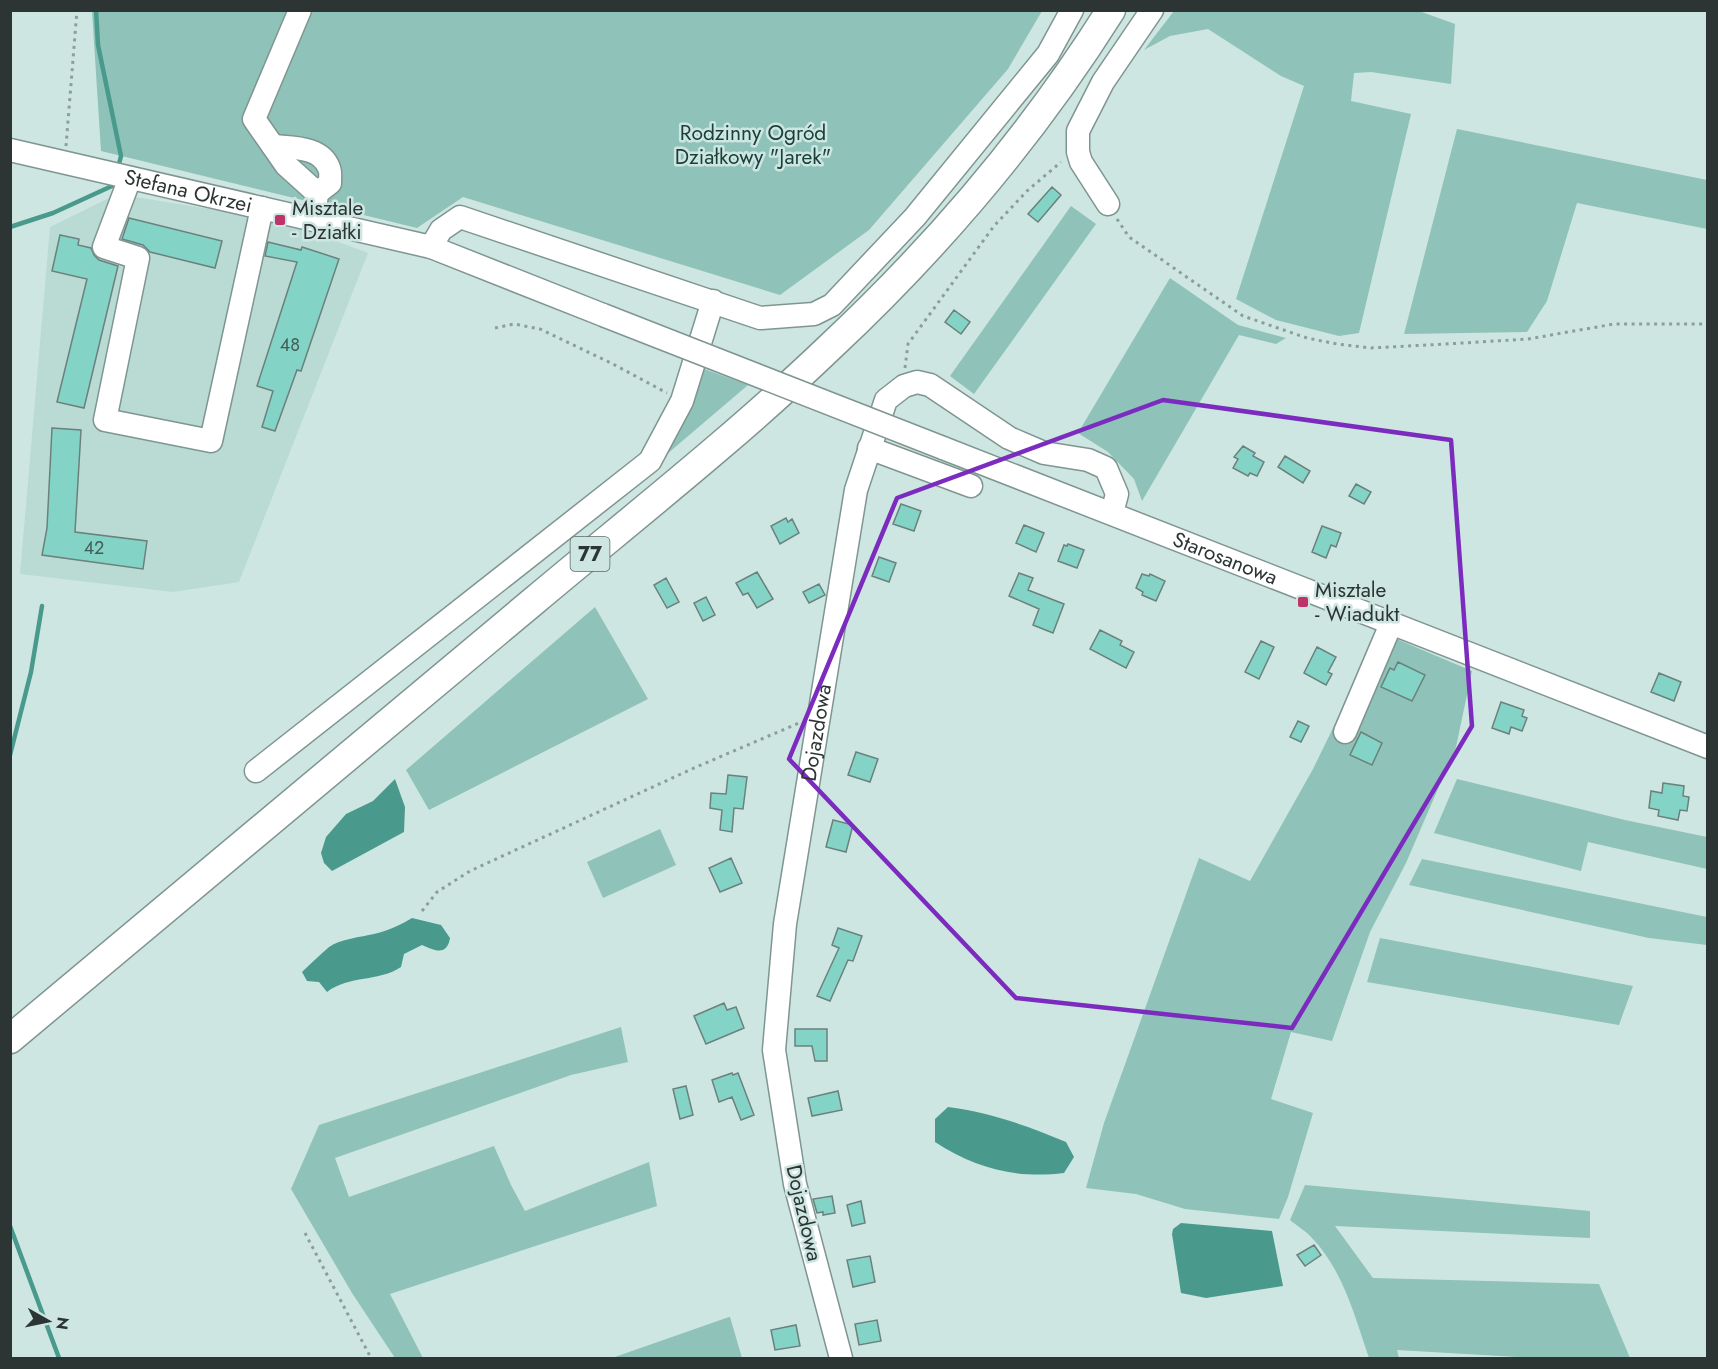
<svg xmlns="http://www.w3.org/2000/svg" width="1718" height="1369" font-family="Jost,sans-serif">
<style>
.built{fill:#badbd4}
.green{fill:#8fc2b8}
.water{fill:#499a8d}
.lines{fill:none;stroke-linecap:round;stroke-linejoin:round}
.stream{stroke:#499a8d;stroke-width:4.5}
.building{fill:#83d4c6;stroke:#6b817d;stroke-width:1.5}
.minor-casing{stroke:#7f9591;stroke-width:25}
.major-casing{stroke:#7f9591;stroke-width:31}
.path{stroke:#8c9e9b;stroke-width:3;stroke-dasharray:3 4.5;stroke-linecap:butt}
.minor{stroke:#fff;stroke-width:22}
.major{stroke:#fff;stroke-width:28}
.minor-bridge-casing{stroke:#7f9591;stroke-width:25;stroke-linecap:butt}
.minor-bridge{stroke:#fff;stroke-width:22}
.marked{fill:none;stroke:#7b2cbf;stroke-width:4.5;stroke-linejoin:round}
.poi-dot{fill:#be336a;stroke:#cee6e1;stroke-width:2}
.labels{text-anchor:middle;stroke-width:5;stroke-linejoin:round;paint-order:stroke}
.number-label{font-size:18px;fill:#425d58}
.shield{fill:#cee6e1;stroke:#5d6a67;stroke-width:1.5}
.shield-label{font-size:20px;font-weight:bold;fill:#2c3533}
.park-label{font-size:21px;fill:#1a403a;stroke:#cee6e1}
.street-label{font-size:21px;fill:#2c3533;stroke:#cee6e1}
.poi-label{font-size:21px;fill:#2c3533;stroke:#cee6e1;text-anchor:start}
</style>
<rect width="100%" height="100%" fill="#cee6e1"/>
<path class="built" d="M117 194 283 221 368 253 239 582 173 592 20 574 50 227Z"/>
<path class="green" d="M92 11H1042L1008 69 869 230 780 295 463 197 417 228 101 151Z
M1174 11H1419L1455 24 1451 84 1371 72 1354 73 1351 101 1411 114 1359 333 1339 336 1276 320 1236 299 1304 86 1281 76 1208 29 1170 36 1144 50Z
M1457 129 1707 180V229L1577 203 1547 301 1527 332 1404 334Z
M1071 206 1096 224 974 394 950 376Z
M1170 278 1238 325 1286 338 1276 344 1239 335 1142 501 1134 479 1108 452 1078 433Z
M696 366 748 385 653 466Z
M595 607 648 699 429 810 406 770Z
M1380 632 1472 671 1456 747 1406 863 1370 932 1332 1041 1291 1032 1271 1099 1313 1113 1288 1197 1279 1219 1185 1209 1136 1194 1086 1188 1104 1123 1199 858 1250 881 1313 769Z
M1457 779 1625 820 1707 837V869L1588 842 1581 871 1434 833Z
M660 829 676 865 603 898 587 862Z
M1422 859 1707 917V945L1649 938 1409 885Z
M1380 938 1633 986 1619 1025 1367 982Z
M621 1027 628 1062 571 1075 335 1158 349 1197 494 1146 511 1185 525 1211 649 1162 657 1206 390 1294 423 1358H395L352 1293 291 1189 319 1125Z
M1305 1185 1590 1211V1238L1335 1226 1373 1278 1599 1284 1630 1358H1536L1397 1350 1399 1358H1369C1355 1317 1343 1270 1312 1238 1306 1231 1297 1226 1290 1220Z
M730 1317 742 1358H612L729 1317Z"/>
<path class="water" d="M395 779 405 807 404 832 332 871 324 863 321 853 326 837 346 814 373 801Z
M412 918 441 925 450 938C447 956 435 951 422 945L404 954 401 967C379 982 349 975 327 992L319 982 307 981 302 972C311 963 320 955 329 947 340 939 361 937 374 934 387 931 401 925 412 918Z
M948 1107C989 1112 1028 1126 1066 1142L1074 1157 1064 1173C1016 1179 975 1168 935 1142V1119Z
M1181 1223 1272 1231 1283 1286 1206 1298 1181 1293 1172 1234 1173 1229Z"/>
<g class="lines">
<path class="stream" d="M96 10 98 45 121 156 118 168
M10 227 53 213 112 186 115 179
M10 755 31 672 42 606
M10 1226 59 1358"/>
</g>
<path class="building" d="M1052 187 1061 195 1038 222 1028 214Z
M129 218 222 241 215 268 150 252 143 245 122 239Z
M60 235 79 239 78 245 91 248 94 255 99 260 118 266 84 408 57 402 87 279 52 271Z
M268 242 301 250 302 247 339 259 301 371 297 370 275 431 262 427 273 391 257 386 297 262 265 256Z
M954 310 970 322 961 334 945 322Z
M52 428 81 430 75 532 147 541 143 569 42 555 47 528Z
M1243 446 1255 453 1253 456 1264 462 1257 476 1250 473 1248 476 1233 468 1238 459 1234 457Z
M1285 456 1310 471 1303 483 1278 467Z
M1356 484 1371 492 1364 504 1349 496Z
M901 504 921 511 914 531 893 524Z
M786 518 788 522 792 519 799 533 780 544 771 526Z
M1024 525 1044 533 1036 552 1016 543Z
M1322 526 1341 533 1336 547 1331 545 1326 558 1312 552Z
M1068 544 1084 550 1077 568 1058 561 1064 545 1067 546Z
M879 557 896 563 889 582 872 576Z
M757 572 773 599 757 608 748 593 743 595 736 583Z
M1019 573 1033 578 1028 590 1064 604 1053 633 1033 625 1039 609 1009 596Z
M1142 574 1149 576 1150 574 1165 581 1156 601 1142 595 1143 592 1136 588Z
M666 578 679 602 667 608 654 585Z
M819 584 825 595 809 603 803 592Z
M706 597 715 615 703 621 694 603Z
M1100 630 1122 641 1120 645 1134 652 1126 668 1090 649Z
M1261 641 1274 647 1259 679 1245 672Z
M1317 647 1336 657 1328 672 1332 674 1326 685 1304 673Z
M1398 662 1425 675 1412 701 1381 687 1390 668 1394 670Z
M1659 673 1681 682 1674 701 1651 692Z
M1501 702 1524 710 1522 716 1527 718 1522 731 1511 727 1509 734 1492 728Z
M1298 721 1309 726 1301 742 1290 737Z
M1361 732 1382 743 1372 765 1350 755Z
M856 752 878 759 870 782 848 775Z
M728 775 747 777 743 809 734 808 732 832 720 830 722 810 710 808 711 793 726 794Z
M1663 783 1684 786 1683 796 1689 797 1687 811 1680 810 1678 820 1658 816 1659 810 1649 808 1651 791 1662 793Z
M833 820 853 825 846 852 826 847Z
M731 858 742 883 720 892 709 868Z
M838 928 862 936 853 961 848 960 830 1001 817 996 839 948 832 945Z
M724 1003 727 1010 736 1007 744 1028 706 1044 694 1016Z
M795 1029H827V1061H815L812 1046H795Z
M732 1073 733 1075 738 1073 754 1115 741 1120 732 1097 719 1102 712 1080Z
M686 1086 693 1115 680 1119 673 1089Z
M838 1091 842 1110 812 1116 808 1098Z
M832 1196 835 1213 823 1215V1212L817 1213 813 1199Z
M861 1201 865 1223 852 1226 847 1205Z
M1314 1245 1321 1255 1305 1266 1297 1255Z
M870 1256 875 1282 853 1287 847 1260Z
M877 1320 881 1341 859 1345 855 1324Z
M796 1325 800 1346 775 1350 771 1330Z"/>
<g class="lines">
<defs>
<g id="minor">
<path d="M300 10 254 119 286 165 317 193 314 220"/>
<path d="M273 146C291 148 321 146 329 168 331 172 330 178 330 183L317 193"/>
<path id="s1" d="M10 150 431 247 603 315"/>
<path d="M130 178 104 247 138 258 105 420 211 441 262 208"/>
<path d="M1108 204 1081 162 1078 152V131L1103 82 1152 10"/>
<path d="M431 247 441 230 460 217 760 318 814 314 832 305 915 217 1048 54 1072 10"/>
<path d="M869 448 971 486"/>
<path id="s2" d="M943 448 1708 747"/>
<path d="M1345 732 1391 624"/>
<path d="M256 771 650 461 682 401 713 301"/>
<path id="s3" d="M841 1358 795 1184 774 1050 785 924 856 490 886 400 904 386 917 382 930 385 1009 438 1044 453 1088 460 1106 468 1117 494 1112 513"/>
</g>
<path id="major" d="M10 1039C185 892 360 746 535 600 634 517 736 437 829 348 936 248 1033 134 1111 10"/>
</defs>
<use href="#minor" class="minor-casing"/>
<use href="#major" class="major-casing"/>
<path class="path" d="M66 146 77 10
M1117 219 1129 237 1243 316 1307 338 1337 344 1371 348 1446 344 1528 339 1614 324H1708
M495 328 514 324 540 329 611 363 667 393
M905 368 908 344 994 226 1027 191 1061 162
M422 911 437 892 470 871 694 768 799 723
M305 1233 371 1358"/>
<use href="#minor" class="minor"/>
<use href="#major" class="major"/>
<defs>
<path id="minor-bridge" d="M603 315 943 448"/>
</defs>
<use href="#minor-bridge" class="minor-bridge-casing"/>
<use href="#minor-bridge" class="minor-bridge"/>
</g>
<path class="marked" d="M1163 400 1451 440 1472 726 1292 1028 1016 998 789 759 897 498Z"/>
<g class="poi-dot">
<rect x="274" y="214" width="12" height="12" rx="3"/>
<rect x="1297" y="596" width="12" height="12" rx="3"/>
</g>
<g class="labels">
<g class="number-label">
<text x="290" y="351">48</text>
<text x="94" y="554">42</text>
</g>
<rect class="shield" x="570.5" y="537" width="39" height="34" rx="4.5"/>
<g class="shield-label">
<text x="590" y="561">77</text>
</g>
<g class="park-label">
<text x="753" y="140">Rodzinny Ogród<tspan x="753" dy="24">Działkowy "Jarek"</tspan></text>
</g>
<g class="street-label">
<text dy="7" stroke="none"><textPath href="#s1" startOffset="183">Stefana Okrzei</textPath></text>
<text dy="7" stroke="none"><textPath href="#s2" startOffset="303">Starosanowa</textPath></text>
<text dy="7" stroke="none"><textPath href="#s3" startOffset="636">Dojazdowa</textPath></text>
<text transform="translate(804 1213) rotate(77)" y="7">Dojazdowa</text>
</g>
<g class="poi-label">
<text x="292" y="215">Misztale<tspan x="292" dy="24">- Działki</tspan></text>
<text x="1315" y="597">Misztale<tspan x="1315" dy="24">- Wiadukt</tspan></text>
</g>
</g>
<rect width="1718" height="1369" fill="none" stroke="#2c3533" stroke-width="24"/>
<g transform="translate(48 1321) rotate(99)" stroke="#cee6e1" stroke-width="4.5" paint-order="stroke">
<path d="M0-4.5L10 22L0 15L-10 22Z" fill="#2c3533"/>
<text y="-9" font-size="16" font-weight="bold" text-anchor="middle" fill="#2c3533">N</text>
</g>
</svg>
